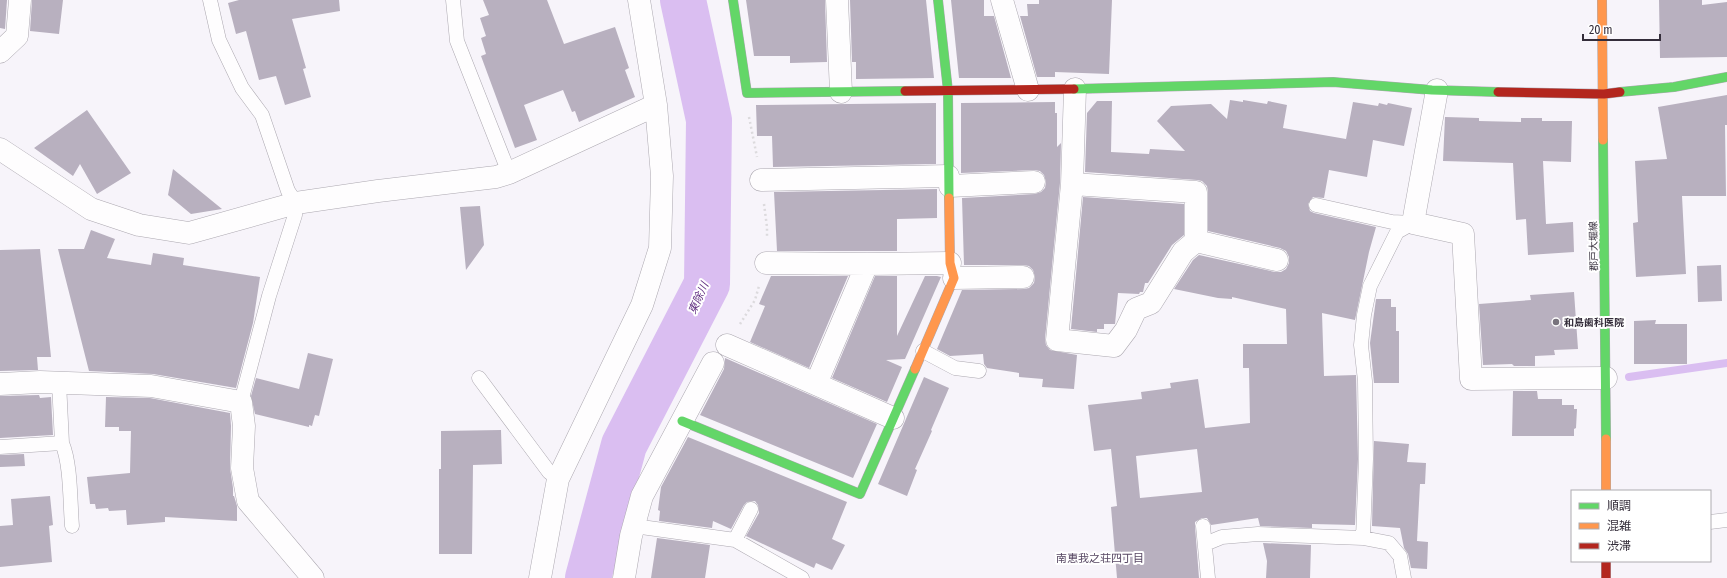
<svg xmlns="http://www.w3.org/2000/svg" width="1727" height="578" font-family="'Fira Sans Condensed','Noto Sans JP',sans-serif">
<style>
.lines{fill:none;stroke-linecap:round;stroke-linejoin:round}
.stream{stroke:#dabef1;stroke-width:8}
.river{stroke:#dabef1;stroke-width:46}
.building{fill:#b8b0bf;fill-rule:evenodd}
.lane-casing{stroke:#aca8b0;stroke-width:15}
.street-casing{stroke:#aca8b0;stroke-width:23}
.fast-casing{stroke:#aca8b0;stroke-width:10}
.slow-casing{stroke:#aca8b0;stroke-width:10}
.jam-casing{stroke:#aca8b0;stroke-width:10}
.path{stroke:#dcdadd;stroke-width:2.5;stroke-dasharray:2 3;stroke-linecap:butt}
.lane{stroke:#fefdfe;stroke-width:14}
.street{stroke:#fefdfe;stroke-width:22}
.fast{stroke:#63d668;stroke-width:9}
.slow{stroke:#ff974d;stroke-width:9}
.jam{stroke:#b3261e;stroke-width:9}
.poi-dot{fill:#78737d;stroke:#fff;stroke-width:1.5}
.labels{text-anchor:middle;stroke-width:4;stroke-linejoin:round;paint-order:stroke}
.street-label{font-size:10px;fill:#342d3a;stroke:#fff}
.poi-label{font-size:10px;font-weight:bold;fill:#342d3a;stroke:#fff;text-anchor:start}
.water-label{font-size:11px;font-style:italic;fill:#623182;stroke:#fff}
.neighbourhood-label{font-size:11px;fill:#574763;stroke:#fff}
</style>
<rect width="100%" height="100%" fill="#f7f4fa"/>
<g class="lines">
<path class="stream" d="M1629 377 1727 363"/>
<path class="river" d="M588 578 624 445 707 284 709 120 683 0"/>
</g>
<path class="building" d="M0 0H7L5 29 0 28Z
M32 0H63L59 34 30 31Z
M239 0H339L340 11 292 19 306 68 303 69 311 97 285 105 276 76 259 80 246 31 236 34 228 3Z
M483 0H547L564 44 615 27 629 68 625 70 635 97 579 122 575 111 572 112 563 90 524 105 537 140 515 148 481 56 486 54 481 38 486 36 480 18 489 15Z
M746 0H825L827 62 790 63V56H754Z
M850 0H926L934 78 856 79V62H852Z
M951 0H984V16H994L1011 78H959Z
M1039 0H1112L1109 74 1055 72V77H1037L1020 16H1028L1027 4H1039Z
M1659 0H1702V5L1727 2V57L1660 58Z
M1727 95V125H1725L1726 196H1682L1686 274 1636 277 1633 223 1638 222 1635 161 1667 159 1658 107Z
M1230 100 1243 102V100L1267 104 1268 101 1287 105 1283 128 1346 139 1353 102 1378 106 1379 103 1387 105 1388 103 1412 108 1404 146 1373 140 1367 177 1329 170 1324 198 1313 197 1308 204 1310 211 1314 213 1376 227 1369 252 1355 320 1322 313 1324 376 1356 375 1358 459 1355 525 1312 524V528L1260 526 1258 518 1211 525 1207 518H1202L1195 522V526L1199 578H1117L1111 507 1117 506 1111 449 1094 451 1088 405 1142 399 1141 392 1171 388 1170 383 1198 379 1205 428 1250 423 1249 368H1243V344H1287L1286 309 1232 297V299L1218 298 1174 289 1193 260 1199 255 1275 272H1281L1286 269 1289 263V257L1286 251 1280 248 1208 231V192L1207 186 1202 181 1197 180 1085 172 1087 113 1097 101H1112L1111 152 1149 154 1150 149 1185 151 1157 121 1171 106 1211 104 1227 119ZM1197 449 1202 492 1140 498 1136 456Z
M1055 102V113H1057V147L1061 143 1060 183 1045 339 1046 345 1050 350 1077 355 1074 389 1042 387 1043 379 1019 377V373L987 368 984 364 983 354 950 356 937 349 962 290 1024 289 1029 288 1034 283 1035 277 1033 270 1029 266 1023 265H964L962 198 1035 194 1041 192 1045 188 1046 182 1044 175 1040 171 1034 170 961 173V103Z
M936 103V164L773 167 772 136H757L756 105Z
M87 110 131 173 97 194 80 164 73 176 34 148Z
M1445 117 1479 118V121L1521 122V118H1542V121H1572L1571 162 1543 161 1546 224 1573 222 1574 252 1528 255 1526 219 1516 220 1513 163 1443 161Z
M173 169 222 209 191 214 168 195Z
M937 189V218L897 219V251H777L774 192Z
M1083 197 1184 204V235L1172 245 1148 283H1145L1143 292H1140L1139 294 1118 293 1115 324H1104V329H1097V332L1071 329Z
M480 206 484 245 466 270 460 207Z
M91 230 115 239 107 258 151 265 153 253 184 258 183 265 260 277 253 323 236 388 153 374 89 371 58 249H84Z
M40 249 51 357H37L38 370 0 371V250Z
M1721 265 1722 301 1698 302 1697 266Z
M771 276H848L809 368 750 342 765 306 759 304Z
M875 276H897V336L925 276H937L941 277 905 359 886 360 902 367 887 402 832 378Z
M1574 292 1578 349 1554 350 1555 355 1535 356V366H1514L1512 364 1483 365 1479 304 1531 300 1530 295Z
M1376 299H1391V307H1396V331H1399V383H1374L1370 343Z
M1656 320 1655 324H1687V364H1634V321Z
M308 353 333 359 319 416 315 415 312 426 309 425V427L255 414 251 396 256 378 299 389Z
M725 358 877 424 853 478 700 415 724 369Z
M924 377 949 388 931 430 932 431 915 469 917 470 907 496 878 484Z
M1513 391H1537L1538 399H1562V405H1574V409H1577L1576 428 1574 429V436H1512Z
M39 395 40 398 51 397 53 435 0 438V396Z
M106 397 150 398 230 413 231 426 230 468 233 488V496H234L237 506V521L165 517V522L127 525 126 510 109 511 108 508 96 509 95 504H90L87 477 130 473 131 431H119V427H105Z
M501 430 502 464 473 465 472 554H439V469H441V431Z
M688 437 847 502 832 539 845 545 832 570 816 563 814 568 746 536 759 513 758 505 755 501 747 502 744 505 731 529 713 521 712 528 659 521 660 511 658 510 661 487Z
M1374 441 1409 444 1407 462 1426 463 1425 484H1420L1417 541 1428 542 1427 569 1411 568 1408 554 1404 548 1400 528 1372 526Z
M24 454 25 466 0 467V455Z
M50 496 53 525 49 526 52 562 0 567V526L13 525 11 499Z
M657 538 710 545 705 578H651Z
M1263 543 1311 545 1310 578H1266L1267 561Z"/>
<g class="lines">
<defs>
<path id="lane" d="M210 0 219 40 242 88 262 115 288 191 296 203 295 215 269 296 241 402
M453 0 457 41 509 173
M1316 205 1392 222 1413 223 1397 232 1370 286 1364 315 1361 345 1365 381 1366 459 1363 538
M923 351 955 368 979 371
M479 378 549 472 558 479
M59 382 62 443
M0 447 62 443C71 464 70 502 72 526
M1710 522 1727 520
M634 526 735 540 802 578
M1203 526 1208 578
M735 540 751 509
M1205 544 1222 537 1258 534 1363 538 1389 543 1400 556 1404 578"/>
<path id="street" d="M837 0 841 92
M1002 0 1028 90
M0 52 17 36 20 0
M1437 90 1413 223 1463 234 1471 379 1606 378
M0 149 91 209 139 225 189 233 296 203 378 191 496 177 509 173 656 105
M761 180 948 176
M1072 184 1196 192V241L1183 252 1151 303 1136 309 1126 330 1114 346 1057 340 1072 184 1075 89
M950 186 1034 182
M1196 241 1277 260
M766 263 867 264 950 263
M954 278 1023 277
M727 345 893 418
M0 384 40 382 151 386 241 402 244 426 242 468 248 501 313 578
M816 384 867 264
M540 578 558 479 642 305 660 248 662 176 656 105 639 0
M624 578 631 536 642 496 713 363"/>
<path id="fast" d="M733 0 747 93 905 91
M938 0 948 91 949 198
M1074 89 1333 82 1432 90 1498 92
M1620 92 1674 87 1727 77
M1603 140 1606 439
M682 421 860 494 915 369"/>
<path id="slow" d="M1602 0 1603 140
M915 369 954 278 950 263 949 198
M1606 439V491"/>
<path id="jam" d="M905 91 1074 89
M1498 92 1604 94 1620 92
M1606 561V578"/>
</defs>
<use href="#lane" class="lane-casing"/>
<use href="#street" class="street-casing"/>
<use href="#fast" class="fast-casing"/>
<use href="#slow" class="slow-casing"/>
<use href="#jam" class="jam-casing"/>
<path class="path" d="M749 117 757 157
M764 204 767 227V238
M740 324 755 300 759 286"/>
<use href="#lane" class="lane"/>
<use href="#street" class="street"/>
<use href="#fast" class="fast"/>
<use href="#slow" class="slow"/>
<use href="#jam" class="jam"/>
</g>
<circle class="poi-dot" cx="1556" cy="322" r="4"/>
<g class="labels">
<g class="street-label">
<text transform="translate(1593 246) rotate(-91)" y="4">郡戸大堀線</text>
</g>
<g class="poi-label">
<text x="1564" y="326">和島歯科医院</text>
</g>
<g class="water-label">
<text transform="translate(698 298) rotate(-66)" y="4">東除川</text>
</g>
<g class="neighbourhood-label">
<text x="1100" y="562">南恵我之荘四丁目</text>
</g>
</g>
<rect x="1571" y="490" width="140" height="72" fill="#ffffff" stroke="#aeabb0"/>
<rect x="1579" y="503" width="20" height="6" fill="#63d668" stroke="#aeabb0"/>
<text x="1607" y="510" font-size="12" fill="#342d3a">順調</text>
<rect x="1579" y="523" width="20" height="6" fill="#ff974d" stroke="#aeabb0"/>
<text x="1607" y="530" font-size="12" fill="#342d3a">混雑</text>
<rect x="1579" y="543" width="20" height="6" fill="#b3261e" stroke="#aeabb0"/>
<text x="1607" y="550" font-size="12" fill="#342d3a">渋滞</text>
<path d="M1583 34v6h77v-6" fill="none" stroke="#342d3a" stroke-width="2"/>
<text x="1589" y="34" font-size="12" fill="#342d3a" stroke="#ffffff" stroke-width="3" paint-order="stroke">20 m</text>
</svg>
